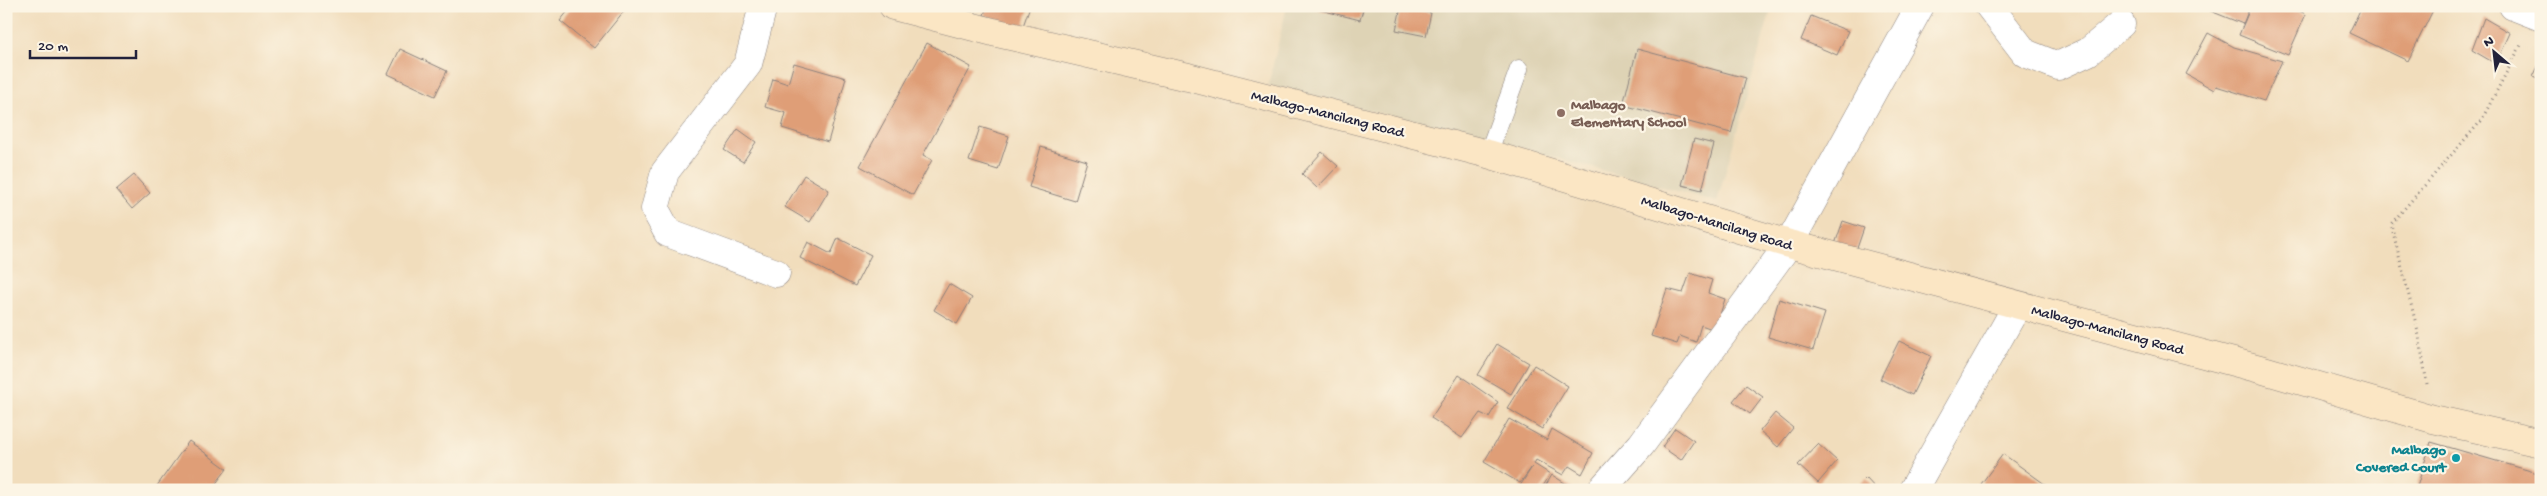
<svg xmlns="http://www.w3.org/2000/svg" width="2547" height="496" font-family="'Gochi Hand',sans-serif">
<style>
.built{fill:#ded3b5}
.building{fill:#df9e77}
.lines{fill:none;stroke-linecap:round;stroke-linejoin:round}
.service-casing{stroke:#8a807c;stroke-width:19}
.minor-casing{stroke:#8a807c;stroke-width:29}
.secondary-casing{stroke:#8a807c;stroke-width:29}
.path{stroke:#8a807c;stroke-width:3;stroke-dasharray:1 4;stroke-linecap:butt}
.service{stroke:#fff;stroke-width:18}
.minor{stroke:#fff;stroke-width:28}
.secondary{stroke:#fbe6c4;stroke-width:28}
.education-dot{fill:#8d6e63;stroke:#fcf5e5;stroke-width:2}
.culture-dot{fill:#0f9aa8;stroke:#fcf5e5;stroke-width:2}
.labels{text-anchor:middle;stroke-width:4.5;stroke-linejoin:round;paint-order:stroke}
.education-label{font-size:15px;font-weight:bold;fill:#785e54;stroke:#fcf5e5;text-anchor:start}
.street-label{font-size:15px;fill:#22223b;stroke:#fcf5e5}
.culture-label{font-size:15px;font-weight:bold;fill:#0d838f;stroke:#fcf5e5;text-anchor:end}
</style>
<rect width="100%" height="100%" fill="#fcf5e5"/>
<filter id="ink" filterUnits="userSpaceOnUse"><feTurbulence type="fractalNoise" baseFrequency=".02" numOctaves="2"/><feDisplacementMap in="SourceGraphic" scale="10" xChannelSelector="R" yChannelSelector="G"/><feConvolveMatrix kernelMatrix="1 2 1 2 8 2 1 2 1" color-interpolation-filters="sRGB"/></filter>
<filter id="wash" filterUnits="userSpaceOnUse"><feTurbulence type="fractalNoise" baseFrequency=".0096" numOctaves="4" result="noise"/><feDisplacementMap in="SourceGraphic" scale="20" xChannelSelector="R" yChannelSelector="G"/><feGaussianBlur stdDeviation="1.12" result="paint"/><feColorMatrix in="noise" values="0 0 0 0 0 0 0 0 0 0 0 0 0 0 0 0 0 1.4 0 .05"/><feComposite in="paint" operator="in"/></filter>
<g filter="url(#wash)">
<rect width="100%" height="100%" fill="#f1ddbc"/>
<path class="built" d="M1287 6H1772L1717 202 1492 140 1268 86Z"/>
<g id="blocks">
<path class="building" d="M572 6H628L594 48 560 21Z
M987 6H1030L1022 29 984 15Z
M1305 6H1364L1360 20Z
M2198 6H2250L2243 24Z
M2251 6H2287L2306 14 2288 55 2239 35Z
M2362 6H2435L2408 61 2349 33Z
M1401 7 1431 13 1426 36 1396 30Z
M1811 16 1848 31 1837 55 1801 40Z
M2484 18 2510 33 2496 64 2472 50Z
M2208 33 2234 47 2282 61 2264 101 2216 86 2214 90 2186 74Z
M927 43 971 67 923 155 932 160 913 195 860 166Z
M400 49 447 71 435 96 388 74Z
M1637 49 1746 78 1731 133 1623 105Z
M2541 60V81L2533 77Z
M794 63 846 78 828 142 782 128 786 113 765 107 773 79 788 84Z
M980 127 1009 136 998 170 969 161Z
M738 129 756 142 743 162 724 150Z
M1694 139 1714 144 1702 190 1682 185Z
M1041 147 1087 161 1075 201 1029 187Z
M1322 152 1338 166 1317 188 1302 174Z
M134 175 150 193 132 209 116 190Z
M804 175 829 190 810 222 785 207Z
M1843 221 1864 228 1855 254 1834 247Z
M838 238 871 255 855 286 800 258 808 242 831 254Z
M1690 273 1712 280 1708 293 1725 299 1715 330 1701 325 1696 342 1680 336 1677 344 1651 336 1667 289 1683 293Z
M949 284 972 298 957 324 934 310Z
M1779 299 1825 313 1813 350 1768 337Z
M1899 341 1931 356 1912 395 1880 379Z
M1497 344 1529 363 1511 394 1478 375Z
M1534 365 1568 386 1542 429 1507 408Z
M1459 375 1498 402 1489 417 1480 413 1462 438 1431 418Z
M1746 385 1763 397 1750 414 1733 401Z
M1775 413 1793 428 1778 447 1760 431Z
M1509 419 1547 440 1552 429 1593 453 1582 474 1569 466 1563 475 1536 460 1534 464 1550 474 1541 490H1526L1520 486 1532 467 1520 483 1484 462Z
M1675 428 1694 441 1681 460 1662 447Z
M189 441 227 469 214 486 220 490H154Z
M2431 442 2541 474V490H2416Z
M1818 444 1837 461 1818 483 1798 465Z
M2003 454 2053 490H1989L1981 484Z
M1552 475 1576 490H1543Z
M1866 478 1877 490H1854Z"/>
</g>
</g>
<g filter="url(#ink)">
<use href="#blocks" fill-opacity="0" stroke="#8a807c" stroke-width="1"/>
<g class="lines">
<defs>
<path id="service" d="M1488 154 1519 69"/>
<path id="minor" d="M763 6 748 64 665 172 655 209 668 233 776 273
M1989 6 2025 53 2058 66 2088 52 2121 24
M2513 6 2541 17
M1601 490 1641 445 1789 244 1920 6
M1913 490 2017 306"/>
<path id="secondary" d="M893 6 993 32 1188 77 1488 154 1789 244 2260 369 2433 419 2541 443"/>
</defs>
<use href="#service" class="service-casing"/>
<use href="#minor" class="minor-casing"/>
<use href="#secondary" class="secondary-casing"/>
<path class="path" d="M2427 384 2419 336 2391 224 2481 121 2522 43"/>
<use href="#service" class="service"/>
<use href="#minor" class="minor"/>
<use href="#secondary" class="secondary"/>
</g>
</g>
<circle class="education-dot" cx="1561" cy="113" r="5"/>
<circle class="culture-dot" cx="2456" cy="458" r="5"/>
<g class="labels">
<g class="education-label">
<text x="1571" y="109">Malbago<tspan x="1571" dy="17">Elementary School</tspan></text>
</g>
<g class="street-label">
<text transform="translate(1328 113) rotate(14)" y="5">Malbago-Mancilang Road</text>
<text transform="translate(1717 222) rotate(17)" y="5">Malbago-Mancilang Road</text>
<text transform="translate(2108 329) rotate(15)" y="5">Malbago-Mancilang Road</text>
</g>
<g class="culture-label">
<text x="2446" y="454">Malbago<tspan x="2446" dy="17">Covered Court</tspan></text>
</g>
</g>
<rect width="2547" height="496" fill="none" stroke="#fcf5e5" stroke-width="25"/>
<g transform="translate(2494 52) rotate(332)" stroke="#fcf5e5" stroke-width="4" paint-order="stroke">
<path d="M0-4L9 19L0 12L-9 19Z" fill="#22223b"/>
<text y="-8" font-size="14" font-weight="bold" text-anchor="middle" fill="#22223b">N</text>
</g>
<path d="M30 50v8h106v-8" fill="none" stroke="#22223b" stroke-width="2.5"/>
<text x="38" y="50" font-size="15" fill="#22223b" stroke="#fcf5e5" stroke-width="4" paint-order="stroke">20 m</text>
</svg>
